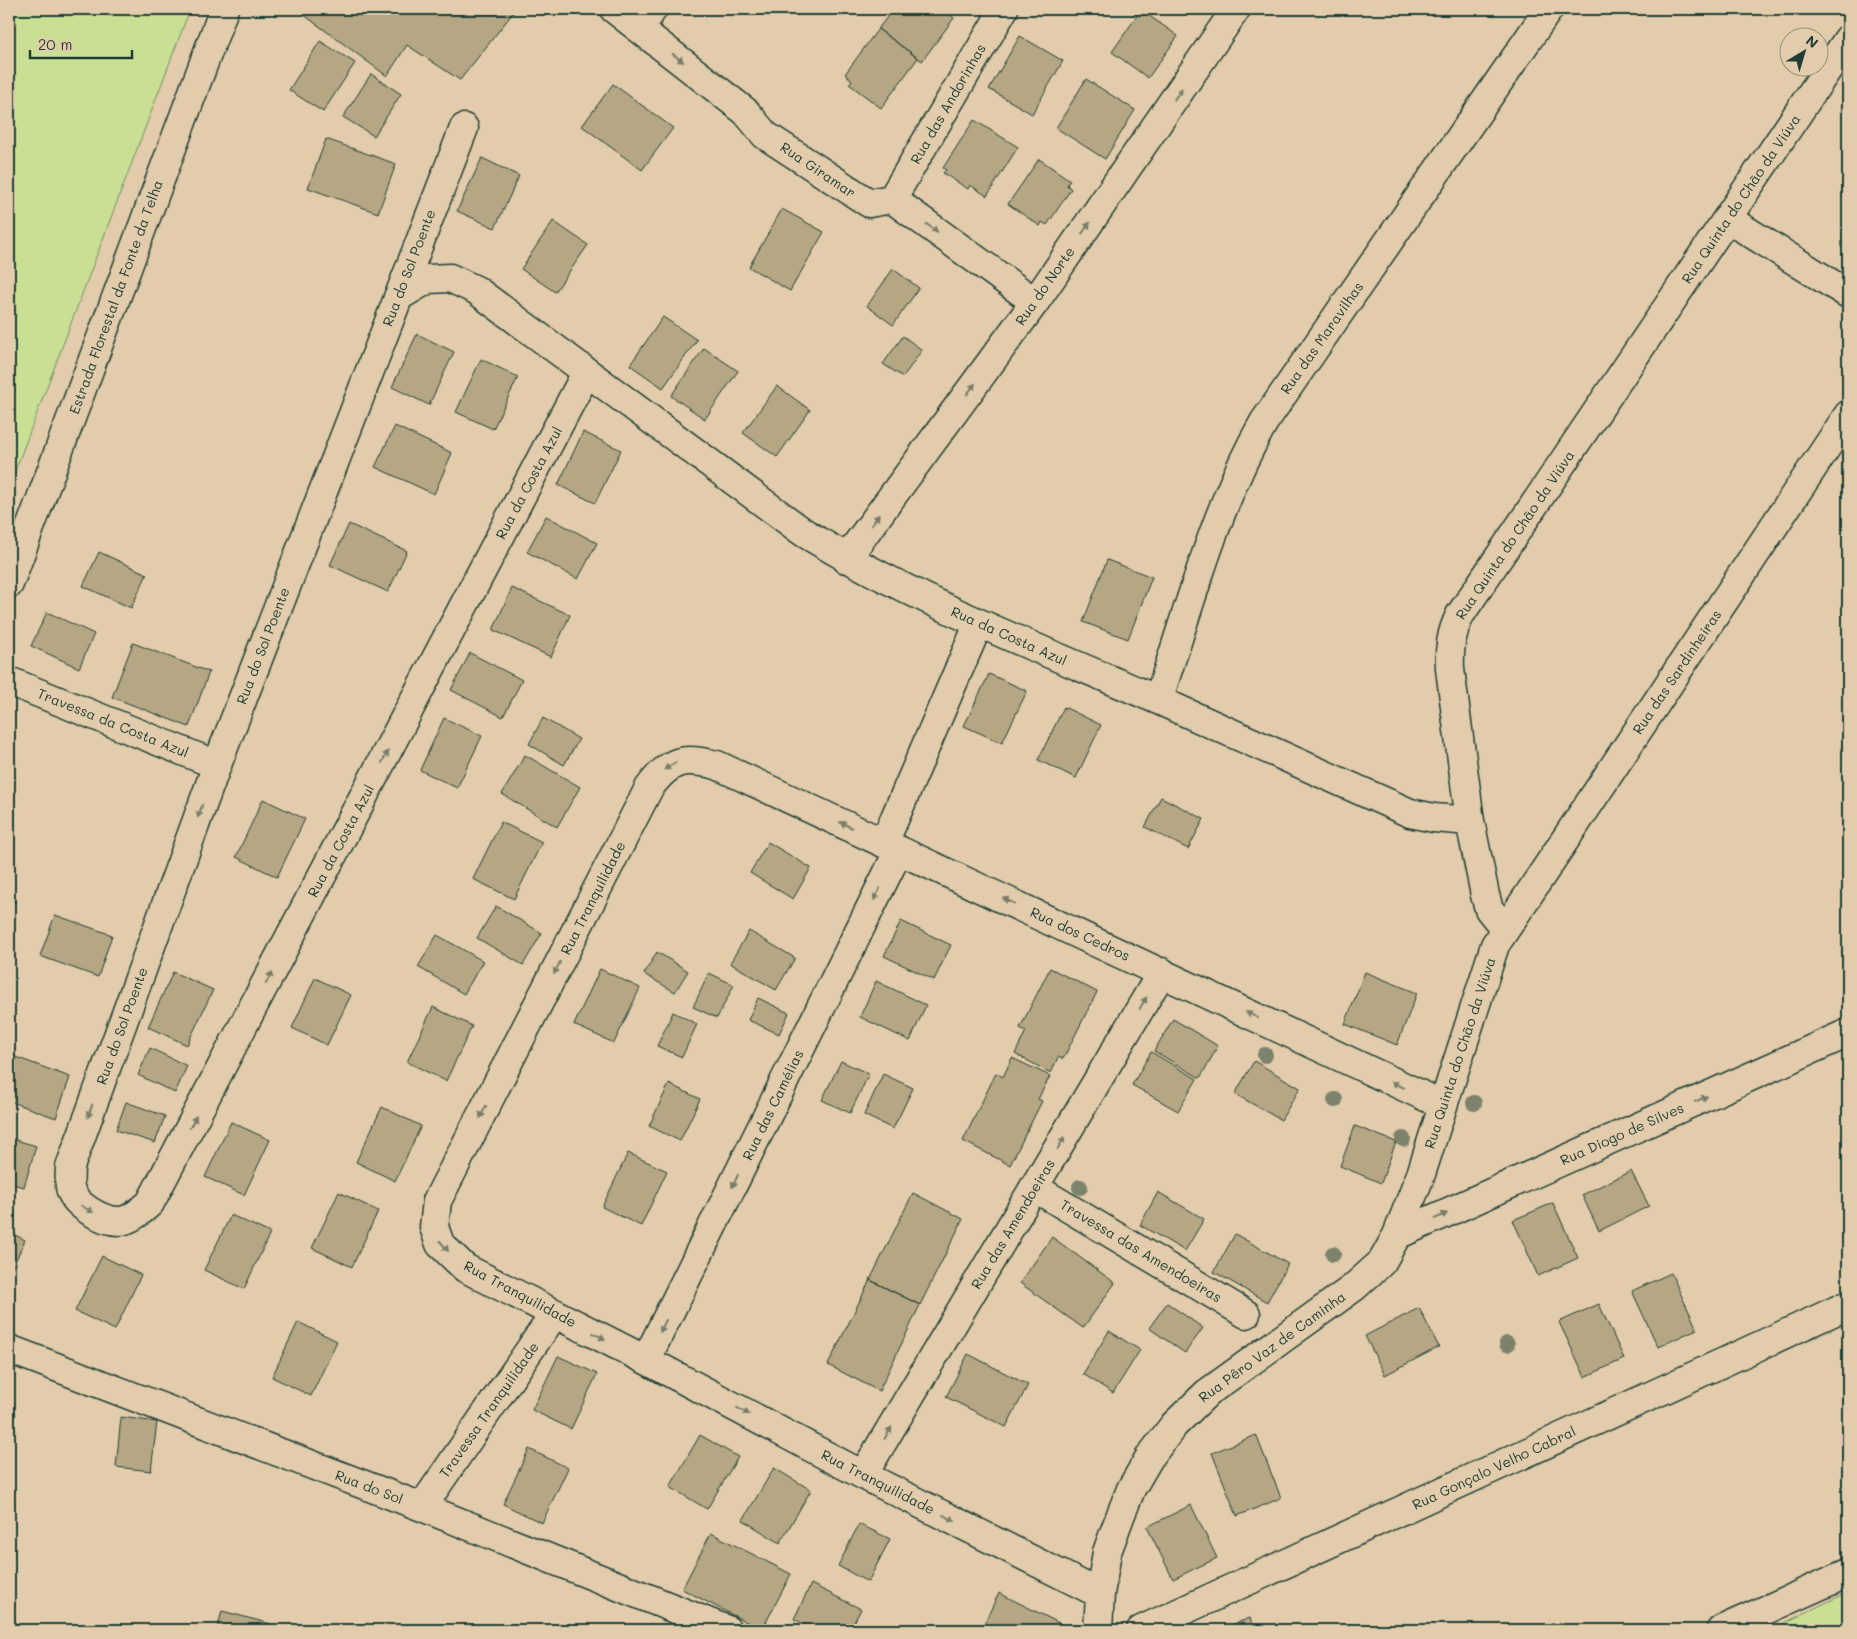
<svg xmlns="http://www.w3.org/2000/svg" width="1857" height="1639" font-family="Mali,sans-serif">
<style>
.green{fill:#c8df94;stroke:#748e64}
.building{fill:#b5a783;stroke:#1f3d34}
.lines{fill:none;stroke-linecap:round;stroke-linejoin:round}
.minor-casing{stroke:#1f3d34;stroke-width:31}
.major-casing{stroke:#1f3d34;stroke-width:31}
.minor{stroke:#e2ccab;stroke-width:28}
.major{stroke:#e2ccab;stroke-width:28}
.tree{fill:#7b826c}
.oneway{fill:#777d6a}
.labels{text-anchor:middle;stroke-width:4.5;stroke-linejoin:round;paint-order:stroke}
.street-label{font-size:14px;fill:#1f3d34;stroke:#e2ccab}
</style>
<rect width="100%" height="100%" fill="#e2ccab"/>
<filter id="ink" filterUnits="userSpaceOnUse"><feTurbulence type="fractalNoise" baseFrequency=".02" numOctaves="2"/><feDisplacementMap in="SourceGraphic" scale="10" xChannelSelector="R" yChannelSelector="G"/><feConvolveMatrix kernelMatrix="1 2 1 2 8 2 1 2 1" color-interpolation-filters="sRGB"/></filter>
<g filter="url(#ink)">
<path class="green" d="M9 9H190L9 487Z
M1848 1592V1630H1770Z"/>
<path class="building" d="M296 9H516L460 80 407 45 387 76Z
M893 9H942L954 18 922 61 878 29Z
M1141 10 1178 36 1148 78 1112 52Z
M878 29 918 58 881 108 849 84 852 80 845 74Z
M1020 36 1063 61 1032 114 989 89Z
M320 41 355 63 323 112 289 90Z
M371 74 401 94 374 136 343 117Z
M1086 79 1135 110 1105 159 1056 128Z
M613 84 673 128 642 170 582 126Z
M974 120 1018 147 987 196 970 185 968 189 943 173 946 170 943 168Z
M326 139 396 164 378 213 308 188Z
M482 158 519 176 495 228 457 211Z
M1039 159 1070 180 1067 185 1071 189 1047 225 1042 222 1040 226 1008 204Z
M782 209 824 232 790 291 749 267Z
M553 221 588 245 555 292 521 269Z
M893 269 919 288 893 325 867 306Z
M663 317 697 340 663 388 630 365Z
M417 334 454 352 429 405 392 387Z
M903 336 922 350 903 377 883 364Z
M704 348 738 371 705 419 671 396Z
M481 359 518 377 493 429 456 412Z
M777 386 810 410 777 457 743 433Z
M395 426 452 453 434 494 375 467Z
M583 432 621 450 595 503 558 485Z
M546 516 597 543 578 579 527 552Z
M349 524 407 551 388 592 330 565Z
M99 552 147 574 131 608 83 586Z
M1107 560 1152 577 1128 639 1083 622Z
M512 588 570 615 551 657 493 630Z
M47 612 94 634 79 668 31 646Z
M133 643 209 672 189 727 112 697Z
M470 653 522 680 503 717 451 690Z
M989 674 1027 691 1002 743 964 726Z
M1064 707 1101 725 1076 778 1038 760Z
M444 718 482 736 457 788 420 770Z
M543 718 579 739 564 765 529 744Z
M525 755 580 787 557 827 502 794Z
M1161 797 1204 819 1188 849 1145 827Z
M263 799 305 819 277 877 236 857Z
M501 822 542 842 514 899 473 879Z
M768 842 811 868 793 899 750 873Z
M9 898 15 900 9 919Z
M496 906 542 933 523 965 477 938Z
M55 915 112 935 98 977 40 956Z
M901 921 951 945 934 980 884 956Z
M749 931 795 958 776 990 730 963Z
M437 935 483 961 464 994 418 967Z
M657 952 688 971 675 992 644 974Z
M1050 968 1097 992 1063 1059 1058 1057 1051 1073 1015 1054 1026 1031 1020 1028Z
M600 969 640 988 614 1043 574 1025Z
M173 972 213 990 187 1045 148 1027Z
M1365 972 1417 993 1397 1045 1345 1024Z
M709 973 734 985 717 1018 693 1007Z
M315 978 351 995 327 1045 292 1028Z
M876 981 926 1005 910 1041 860 1017Z
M758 998 789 1013 779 1034 748 1020Z
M433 1007 472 1026 446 1081 407 1062Z
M673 1012 697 1024 682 1057 657 1046Z
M1173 1019 1218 1046 1200 1078 1154 1051Z
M150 1048 187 1066 175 1093 138 1075Z
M1151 1052 1197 1079 1178 1111 1132 1085Z
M13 1056 70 1077 56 1118 9 1101V1068Z
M1012 1058 1050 1076 1038 1099 1042 1101 1010 1165 963 1141 996 1073 1003 1077Z
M841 1061 869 1074 850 1113 822 1100Z
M1254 1061 1300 1088 1281 1120 1235 1094Z
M883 1074 913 1088 893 1129 864 1115Z
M669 1084 700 1099 680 1141 649 1126Z
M126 1102 165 1116 155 1143 116 1130Z
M382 1107 421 1126 395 1181 356 1162Z
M231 1122 270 1140 244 1195 205 1177Z
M1355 1126 1396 1142 1381 1183 1340 1166Z
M9 1138 36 1146 24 1187 9 1183Z
M628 1153 667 1171 641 1226 602 1207Z
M1631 1171 1649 1206 1599 1231 1582 1195Z
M339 1192 378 1211 352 1267 312 1248Z
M1158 1192 1204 1219 1185 1251 1140 1225Z
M913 1193 963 1219 920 1305 870 1280Z
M1553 1203 1578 1258 1538 1276 1513 1220Z
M231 1215 270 1233 244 1289 204 1270Z
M9 1232 25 1240 9 1275Z
M1235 1234 1288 1264 1267 1302 1214 1272Z
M1052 1237 1115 1283 1083 1328 1020 1283Z
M102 1256 141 1275 115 1330 75 1311Z
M1671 1273 1697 1329 1658 1347 1632 1291Z
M870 1280 920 1305 879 1391 828 1365Z
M1167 1303 1203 1328 1185 1353 1149 1328Z
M1599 1304 1624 1359 1585 1377 1559 1322Z
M1419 1308 1439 1347 1385 1375 1365 1336Z
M298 1322 337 1341 311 1396 272 1377Z
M1109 1331 1140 1350 1113 1393 1083 1374Z
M968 1354 1028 1385 1006 1427 946 1397Z
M558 1356 597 1374 571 1429 532 1410Z
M121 1417 157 1422 151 1471 116 1467Z
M700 1435 738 1457 707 1509 670 1487Z
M1256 1435 1281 1498 1237 1516 1212 1453Z
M529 1449 568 1468 542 1523 503 1504Z
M774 1468 811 1490 780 1543 743 1520Z
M1191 1505 1217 1558 1173 1579 1147 1527Z
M859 1524 890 1539 868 1582 838 1566Z
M711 1533 791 1574 762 1630 682 1589Z
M811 1584 861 1609 850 1630H816L794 1619Z
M999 1593 1059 1623 1056 1630H981Z
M222 1611 271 1624 269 1630H217Z
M1250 1618 1255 1630H1218Z"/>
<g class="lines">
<defs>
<path id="minor" d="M614 9 746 112 765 135 869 203 892 199 1035 302
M640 27 653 9
M464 128 217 765 70 1167C70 1173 69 1181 70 1187 73 1205 102 1221 119 1221 130 1221 142 1210 150 1203L586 373
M892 199 1004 9
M1728 219 1848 294
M398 297 428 279 450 278 476 290 803 532C915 601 1038 648 1158 700 1242 737 1326 775 1410 813L1434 818 1470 821
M846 559 1035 302 1236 9
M9 681 217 765
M1158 700C1189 609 1216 505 1264 422L1549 9
M884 843 978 625
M1505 929 1489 909 1485 895 1470 821 1450 669C1449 649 1451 633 1460 615L1848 39
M1035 1188 1246 1314
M1397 1235 1848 1033
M9 1349 422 1507 727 1630
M646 1360 899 850
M863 1475 1162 972
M422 1507 555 1313
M1100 1594 863 1475 646 1360 465 1268 440 1244 434 1227 437 1201 649 788C671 759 682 757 717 765L1443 1105
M1098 1630 1100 1594 1107 1552 1121 1514 1131 1489 1149 1458 1174 1425 1207 1393 1353 1288 1382 1262 1397 1235 1421 1174 1495 945 1848 415
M1141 1630 1848 1305
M1721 1630 1848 1573"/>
<path id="major" d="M9 584 224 9"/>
</defs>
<use href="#minor" class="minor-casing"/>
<use href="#major" class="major-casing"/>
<use href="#minor" class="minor"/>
<use href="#major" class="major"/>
</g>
<g class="tree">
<circle cx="1265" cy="1055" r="8"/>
<circle cx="1335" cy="1100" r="8"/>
<circle cx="1474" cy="1103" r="8"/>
<circle cx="1403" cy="1139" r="8"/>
<circle cx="1080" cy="1187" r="8"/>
<circle cx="1333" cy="1254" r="8"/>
<circle cx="1507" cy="1344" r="8"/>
</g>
<defs><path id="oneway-solid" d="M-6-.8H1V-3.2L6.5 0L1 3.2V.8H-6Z" transform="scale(1.25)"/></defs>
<g class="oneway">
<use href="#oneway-solid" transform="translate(678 58) rotate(38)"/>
<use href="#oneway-solid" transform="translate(1178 94) rotate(-55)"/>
<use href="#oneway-solid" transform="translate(932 228) rotate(36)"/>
<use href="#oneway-solid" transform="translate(1086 228) rotate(-55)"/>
<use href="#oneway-solid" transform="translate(971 389) rotate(-54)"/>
<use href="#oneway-solid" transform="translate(875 520) rotate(-54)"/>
<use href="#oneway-solid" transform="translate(385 757) rotate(-62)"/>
<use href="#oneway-solid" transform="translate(670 766) rotate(147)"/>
<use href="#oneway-solid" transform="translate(200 811) rotate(110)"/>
<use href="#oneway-solid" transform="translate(846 825) rotate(-155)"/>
<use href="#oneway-solid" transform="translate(877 894) rotate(116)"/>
<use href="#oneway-solid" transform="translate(1009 901) rotate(-155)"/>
<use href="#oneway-solid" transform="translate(557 968) rotate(117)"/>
<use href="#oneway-solid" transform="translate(269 978) rotate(-62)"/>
<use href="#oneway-solid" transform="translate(1143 1003) rotate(-60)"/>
<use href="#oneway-solid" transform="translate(1252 1015) rotate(-154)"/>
<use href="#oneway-solid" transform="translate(1398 1085) rotate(-155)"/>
<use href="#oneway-solid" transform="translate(1701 1099) rotate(-24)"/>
<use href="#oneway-solid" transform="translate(90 1111) rotate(110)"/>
<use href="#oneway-solid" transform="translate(483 1112) rotate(117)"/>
<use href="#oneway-solid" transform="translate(193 1122) rotate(-62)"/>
<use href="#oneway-solid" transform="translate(1061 1143) rotate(-60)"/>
<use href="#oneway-solid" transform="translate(735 1181) rotate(116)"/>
<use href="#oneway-solid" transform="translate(87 1209) rotate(30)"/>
<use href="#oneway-solid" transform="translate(1441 1216) rotate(-24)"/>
<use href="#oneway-solid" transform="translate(444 1246) rotate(50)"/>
<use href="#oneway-solid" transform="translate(663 1326) rotate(116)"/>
<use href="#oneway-solid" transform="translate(599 1336) rotate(27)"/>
<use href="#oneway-solid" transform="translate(743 1411) rotate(28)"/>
<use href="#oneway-solid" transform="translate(888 1433) rotate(-59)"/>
<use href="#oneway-solid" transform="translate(949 1518) rotate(27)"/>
</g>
</g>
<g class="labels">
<g class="street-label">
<text transform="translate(948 104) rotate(-60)" y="5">Rua das Andorinhas</text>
<text transform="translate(818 170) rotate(34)" y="5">Rua Giramar</text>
<text transform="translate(1741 199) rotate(-56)" y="5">Rua Quinta do Chão da Viúva</text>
<text transform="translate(409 268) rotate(-69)" y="5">Rua do Sol Poente</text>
<text transform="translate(1045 286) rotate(-55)" y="5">Rua do Norte</text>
<text transform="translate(116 297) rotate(-70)" y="5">Estrada Florestal da Fonte da Telha</text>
<text transform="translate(1322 338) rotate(-55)" y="5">Rua das Maravilhas</text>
<text transform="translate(529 483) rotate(-62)" y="5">Rua da Costa Azul</text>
<text transform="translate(1515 535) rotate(-56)" y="5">Rua Quinta do Chão da Viúva</text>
<text transform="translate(1009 636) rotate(24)" y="5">Rua da Costa Azul</text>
<text transform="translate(263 646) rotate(-69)" y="5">Rua do Sol Poente</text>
<text transform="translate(1677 672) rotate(-56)" y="5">Rua das Sardinheiras</text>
<text transform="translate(113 723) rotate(22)" y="5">Travessa da Costa Azul</text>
<text transform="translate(341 841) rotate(-62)" y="5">Rua da Costa Azul</text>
<text transform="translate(593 898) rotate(-63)" y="5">Rua Tranquilidade</text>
<text transform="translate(1080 934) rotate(25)" y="5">Rua dos Cedros</text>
<text transform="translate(122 1026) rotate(-70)" y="5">Rua do Sol Poente</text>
<text transform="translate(1460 1053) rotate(-72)" y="5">Rua Quinta do Chão da Viúva</text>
<text transform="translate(773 1105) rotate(-64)" y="5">Rua das Camélias</text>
<text transform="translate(1622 1134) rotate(-24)" y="5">Rua Diogo de Silves</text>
<text transform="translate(1013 1224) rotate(-59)" y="5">Rua das Amendoeiras</text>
<text transform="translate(1141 1251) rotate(31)" y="5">Travessa das Amendoeiras</text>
<text transform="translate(520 1294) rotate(28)" y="5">Rua Tranquilidade</text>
<text transform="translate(1272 1347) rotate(-36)" y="5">Rua Pêro Vaz de Caminha</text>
<text transform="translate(489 1410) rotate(-55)" y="5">Travessa Tranquilidade</text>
<text transform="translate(1494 1468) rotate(-25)" y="5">Rua Gonçalo Velho Cabral</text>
<text transform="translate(878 1482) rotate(27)" y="5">Rua Tranquilidade</text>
<text transform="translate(369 1487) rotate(21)" y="5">Rua do Sol</text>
</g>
</g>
<rect width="1857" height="1639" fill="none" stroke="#e2ccab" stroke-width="30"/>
<rect x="15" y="15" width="1827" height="1609" fill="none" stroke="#1f3d34" stroke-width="2" filter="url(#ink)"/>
<g transform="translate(1804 52) rotate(38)"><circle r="24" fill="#e2ccab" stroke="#94937b"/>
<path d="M0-4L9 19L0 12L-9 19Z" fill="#1f3d34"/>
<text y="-8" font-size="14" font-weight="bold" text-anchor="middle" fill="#1f3d34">N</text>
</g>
<path d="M30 50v8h102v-8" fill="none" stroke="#1f3d34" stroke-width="2.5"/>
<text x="38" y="50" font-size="15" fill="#1f3d34" stroke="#e2ccab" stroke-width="4" paint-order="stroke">20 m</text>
</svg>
